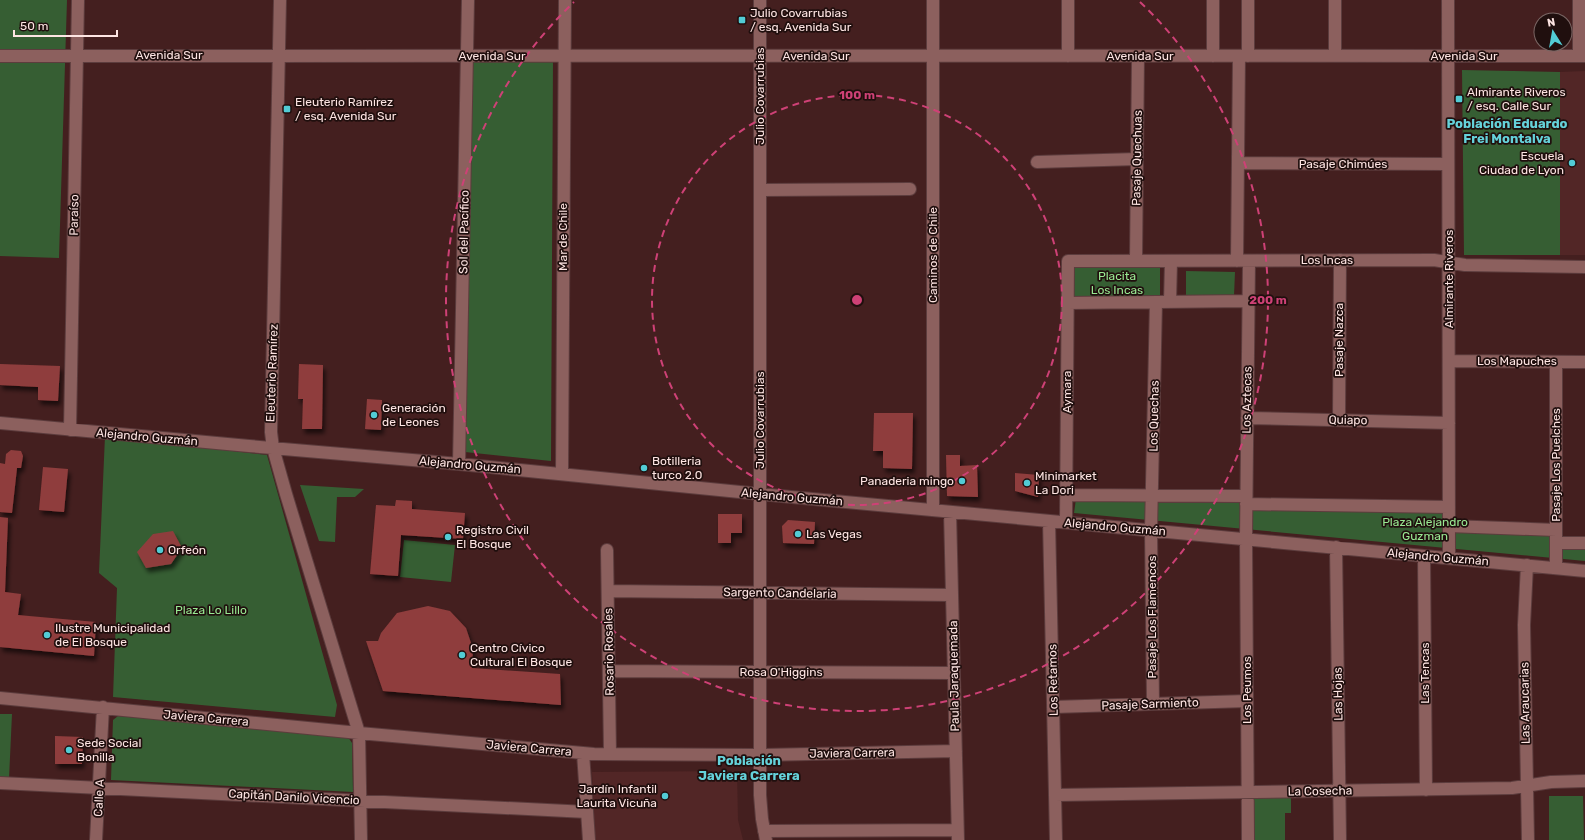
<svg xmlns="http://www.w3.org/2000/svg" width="1585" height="840" font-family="Rubik,sans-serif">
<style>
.built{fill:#522626}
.green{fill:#365e33}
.building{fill:#8f3d3d;filter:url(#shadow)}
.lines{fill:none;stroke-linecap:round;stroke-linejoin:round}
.minor-casing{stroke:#5c3c3d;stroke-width:14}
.minor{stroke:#8c605e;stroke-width:12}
.ring{fill:none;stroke:#ce4176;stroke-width:2;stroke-dasharray:7 5}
.poi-dot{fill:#52ccd5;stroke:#200f0e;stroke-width:1.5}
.labels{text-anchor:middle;stroke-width:3.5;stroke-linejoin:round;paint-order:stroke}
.poi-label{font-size:12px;fill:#fee5e3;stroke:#200f0e;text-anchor:start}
.street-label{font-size:12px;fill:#fee5e3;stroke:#200f0e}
.park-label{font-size:12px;fill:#99ea93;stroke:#200f0e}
.neighbourhood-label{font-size:13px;font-weight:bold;fill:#65d2da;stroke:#200f0e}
.centre{fill:#ce4176;stroke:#200f0e;stroke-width:2}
.ring-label{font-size:12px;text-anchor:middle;font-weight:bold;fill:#ce4176;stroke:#200f0e;stroke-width:3.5;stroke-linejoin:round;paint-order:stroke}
</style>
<defs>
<filter id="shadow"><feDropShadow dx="2.5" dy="4.5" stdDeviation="2" flood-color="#0009"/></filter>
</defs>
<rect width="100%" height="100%" fill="#441f1f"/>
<path class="built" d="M1585 71V255H1560V72Z
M737 771 738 820 743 840H595L592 772Z"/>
<path class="green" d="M0 0H67L59 258 0 256Z
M472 58H553L551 461 465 452Z
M1462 70 1560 72V255H1464Z
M1160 267V297L1074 298V268Z
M1186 271 1235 272 1234 296 1186 295Z
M105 436 267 455 337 705 335 717 113 697 117 588 99 573Z
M300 485 364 489 355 497H337L335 542 319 541Z
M1076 499H1241L1444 511 1443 528 1554 533V546L1585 545V561L1074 513Z
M404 540 455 545 451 582 400 577Z
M0 714H12L9 779 0 778Z
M118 716 348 737 352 743 353 792 111 780 113 720Z
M1291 796V813H1285V840H1254V797Z
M1549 796H1583L1584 840H1549Z"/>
<path class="building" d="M0 364 60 366 58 401 38 400V387L0 385Z
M299 364 323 365 322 429H302L303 399H298Z
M367 399 382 400 381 430 365 429Z
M874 413H913L912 469 883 468V451H873Z
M11 450 21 451 23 456 21 468H17L12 513 0 512V463L5 464 6 454Z
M946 455H960V466L977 465 978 497 947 496Z
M43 467 68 469 64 512 39 510Z
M1015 473 1039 475 1038 497 1015 491Z
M396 500 412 501V509L465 513 463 539 401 535 398 576 370 574 376 505 395 506Z
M718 514H742V533H731V543H718Z
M0 517 8 518 5 592 21 594 18 615 96 622 94 656 0 647Z
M788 520 815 522 814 544 783 543 782 526Z
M173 531 182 548 171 564 146 568 137 552 153 534Z
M428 606 450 611 466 628 473 649 472 668 560 674 561 705 383 691 366 641H378L381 633 397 613Z
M55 736 83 737 82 764H55Z"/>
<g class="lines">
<defs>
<path id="minor" d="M280 0 271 432 273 448 286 494 359 733 361 840
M760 0V795L762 819 766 840
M933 0V510
M1068 0V56
M1213 0V56
M1448 0 1449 558
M0 56C528 54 1057 57 1585 56
M1248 56V0
M1335 56V0
M1579 56V0
M1037 162 1137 159
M1238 163 1448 164
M760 190 910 189
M1136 261 1138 56
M1237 261 1239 56
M1170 302 1171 261
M1067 303 1248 301
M1449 361 1585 362
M1247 418 1449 423
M1339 420 1340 260
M0 423 249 446 459 464 760 494 1585 571
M70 430 78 0
M459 464 468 0
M562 474 565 0
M1066 495 1246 496
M1246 504 1449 507
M950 512 958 840
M1049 521 1056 840
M1066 522 1068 261 1434 260 1465 265 1585 267
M1449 526 1556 530
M1556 543H1585
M1336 547 1340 840
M607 550 610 754
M1424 556 1426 790
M1527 565 1524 625 1528 840
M1556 568V362
M608 591 952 595
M609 671 954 673
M0 698 359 733 594 754 760 755 956 751
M1153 704 1151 530 1156 302
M1053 707 1247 701
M583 753 589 840
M0 783 587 812
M1055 795 1512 788 1551 782 1585 781
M764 831 957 830
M96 840 103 707
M1248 840 1246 539 1249 261"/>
</defs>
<use href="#minor" class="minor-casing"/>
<use href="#minor" class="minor"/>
</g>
<g class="ring">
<circle cx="857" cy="300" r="205"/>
<path d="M1140 2A411 411 0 1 1 574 2"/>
</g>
<g class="poi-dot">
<rect x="738" y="16" width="8" height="8" rx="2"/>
<rect x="1455" y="95" width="8" height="8" rx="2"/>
<rect x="283" y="105" width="8" height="8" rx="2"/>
<circle cx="1572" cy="163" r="4"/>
<circle cx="374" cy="415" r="4"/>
<circle cx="644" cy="468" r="4"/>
<circle cx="962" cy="481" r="4"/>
<circle cx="1027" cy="483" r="4"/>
<circle cx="798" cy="534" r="4"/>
<circle cx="448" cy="537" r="4"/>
<circle cx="160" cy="550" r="4"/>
<circle cx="47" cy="635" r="4"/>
<circle cx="462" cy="655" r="4"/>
<circle cx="69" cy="750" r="4"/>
<circle cx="665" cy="796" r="4"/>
</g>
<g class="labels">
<g class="poi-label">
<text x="750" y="17">Julio Covarrubias<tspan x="750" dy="14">/ esq. Avenida Sur</tspan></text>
<text x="1467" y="96">Almirante Riveros<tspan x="1467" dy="14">/ esq. Calle Sur</tspan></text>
<text x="295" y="106">Eleuterio Ramírez<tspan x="295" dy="14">/ esq. Avenida Sur</tspan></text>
<text x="1564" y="160" text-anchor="end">Escuela<tspan x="1564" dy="14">Ciudad de Lyon</tspan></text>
<text x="382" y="412">Generación<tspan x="382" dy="14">de Leones</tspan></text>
<text x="652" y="465">Botilleria<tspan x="652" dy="14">turco 2.0</tspan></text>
<text x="1035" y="480">Minimarket<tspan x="1035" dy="14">La Dori</tspan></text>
<text x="954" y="485" text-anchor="end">Panaderia mingo</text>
<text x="456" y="534">Registro Civil<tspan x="456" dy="14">El Bosque</tspan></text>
<text x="806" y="538">Las Vegas</text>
<text x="168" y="554">Orfeón</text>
<text x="55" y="632">Ilustre Municipalidad<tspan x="55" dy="14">de El Bosque</tspan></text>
<text x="470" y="652">Centro Cívico<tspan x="470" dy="14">Cultural El Bosque</tspan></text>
<text x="77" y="747">Sede Social<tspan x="77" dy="14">Bonilla</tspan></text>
<text x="657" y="793" text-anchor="end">Jardín Infantil<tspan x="657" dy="14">Laurita Vicuña</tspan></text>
</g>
<g class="street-label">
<text x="169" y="59">Avenida Sur</text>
<text x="492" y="60">Avenida Sur</text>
<text x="816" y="60">Avenida Sur</text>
<text x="1140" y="60">Avenida Sur</text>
<text x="1464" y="60">Avenida Sur</text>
<text transform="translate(760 96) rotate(-90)" y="4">Julio Covarrubias</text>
<text transform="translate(1137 158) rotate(-89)" y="4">Pasaje Quechuas</text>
<text x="1343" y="168">Pasaje Chimúes</text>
<text transform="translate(74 215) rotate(-89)" y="4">Paraíso</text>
<text transform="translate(464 232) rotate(-89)" y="4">Sol del Pacífico</text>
<text transform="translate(563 237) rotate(-90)" y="4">Mar de Chile</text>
<text transform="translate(933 255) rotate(-90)" y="4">Caminos de Chile</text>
<text x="1327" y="264">Los Incas</text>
<text transform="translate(1449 279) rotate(-90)" y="4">Almirante Riveros</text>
<text transform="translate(1339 340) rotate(-90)" y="4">Pasaje Nazca</text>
<text x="1517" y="365">Los Mapuches</text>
<text transform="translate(272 373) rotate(-88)" y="4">Eleuterio Ramírez</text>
<text transform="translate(1067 392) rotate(-90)" y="4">Aymara</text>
<text transform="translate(1247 400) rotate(-89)" y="4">Los Aztecas</text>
<text transform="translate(1154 416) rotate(-89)" y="4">Los Quechas</text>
<text transform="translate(760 420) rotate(-90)" y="4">Julio Covarrubias</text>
<text transform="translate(1348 420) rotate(1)" y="4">Quiapo</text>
<text transform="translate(147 437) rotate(5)" y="4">Alejandro Guzmán</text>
<text transform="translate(470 465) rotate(5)" y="4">Alejandro Guzmán</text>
<text transform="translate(1556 465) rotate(-90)" y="4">Pasaje Los Puelches</text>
<text transform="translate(792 497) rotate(5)" y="4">Alejandro Guzmán</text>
<text transform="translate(1115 527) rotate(5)" y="4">Alejandro Guzmán</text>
<text transform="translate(1438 557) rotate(5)" y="4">Alejandro Guzmán</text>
<text transform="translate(780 593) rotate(1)" y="4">Sargento Candelaria</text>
<text transform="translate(1152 617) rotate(-90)" y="4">Pasaje Los Flamencos</text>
<text transform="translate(609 652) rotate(-91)" y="4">Rosario Rosales</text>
<text x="781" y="676">Rosa O'Higgins</text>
<text transform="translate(1425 673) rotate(-90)" y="4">Las Tencas</text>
<text transform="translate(954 676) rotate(-91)" y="4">Paula Jaraquemada</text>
<text transform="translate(1053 680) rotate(-91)" y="4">Los Retamos</text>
<text transform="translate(1247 690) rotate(-90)" y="4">Los Peumos</text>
<text transform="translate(1338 694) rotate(-91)" y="4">Las Hojas</text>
<text transform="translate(1525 703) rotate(-91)" y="4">Las Araucarias</text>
<text transform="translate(1150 704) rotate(-2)" y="4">Pasaje Sarmiento</text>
<text transform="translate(206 718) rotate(5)" y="4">Javiera Carrera</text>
<text transform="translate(529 748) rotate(5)" y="4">Javiera Carrera</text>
<text transform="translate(852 753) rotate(-1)" y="4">Javiera Carrera</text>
<text transform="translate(1320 791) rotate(-1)" y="4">La Cosecha</text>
<text transform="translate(294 797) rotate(3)" y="4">Capitán Danilo Vicencio</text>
<text transform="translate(99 798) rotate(-87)" y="4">Calle A</text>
</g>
<g class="park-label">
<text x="1117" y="280">Placita<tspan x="1117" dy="14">Los Incas</tspan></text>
<text x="1425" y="526">Plaza Alejandro<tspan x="1425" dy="14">Guzman</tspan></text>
<text x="211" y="614">Plaza Lo Lillo</text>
</g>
<g class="neighbourhood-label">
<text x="1507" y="128">Población Eduardo<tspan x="1507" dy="15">Frei Montalva</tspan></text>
<text x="749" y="765">Población<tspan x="749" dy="15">Javiera Carrera</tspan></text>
</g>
</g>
<circle cx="857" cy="300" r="6" class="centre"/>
<g class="ring-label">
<text x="857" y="99">100 m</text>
<text x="1268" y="304">200 m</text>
</g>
<g transform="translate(1553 32) rotate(349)"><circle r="19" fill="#200f0e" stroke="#796563"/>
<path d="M0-3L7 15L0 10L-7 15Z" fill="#52ccd5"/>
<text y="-6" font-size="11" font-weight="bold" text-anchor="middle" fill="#fee5e3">N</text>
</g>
<path d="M14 30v6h103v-6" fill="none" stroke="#fee5e3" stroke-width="2"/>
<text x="20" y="30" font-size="12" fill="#fee5e3" stroke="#200f0e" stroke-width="3" paint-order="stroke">50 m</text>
</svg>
